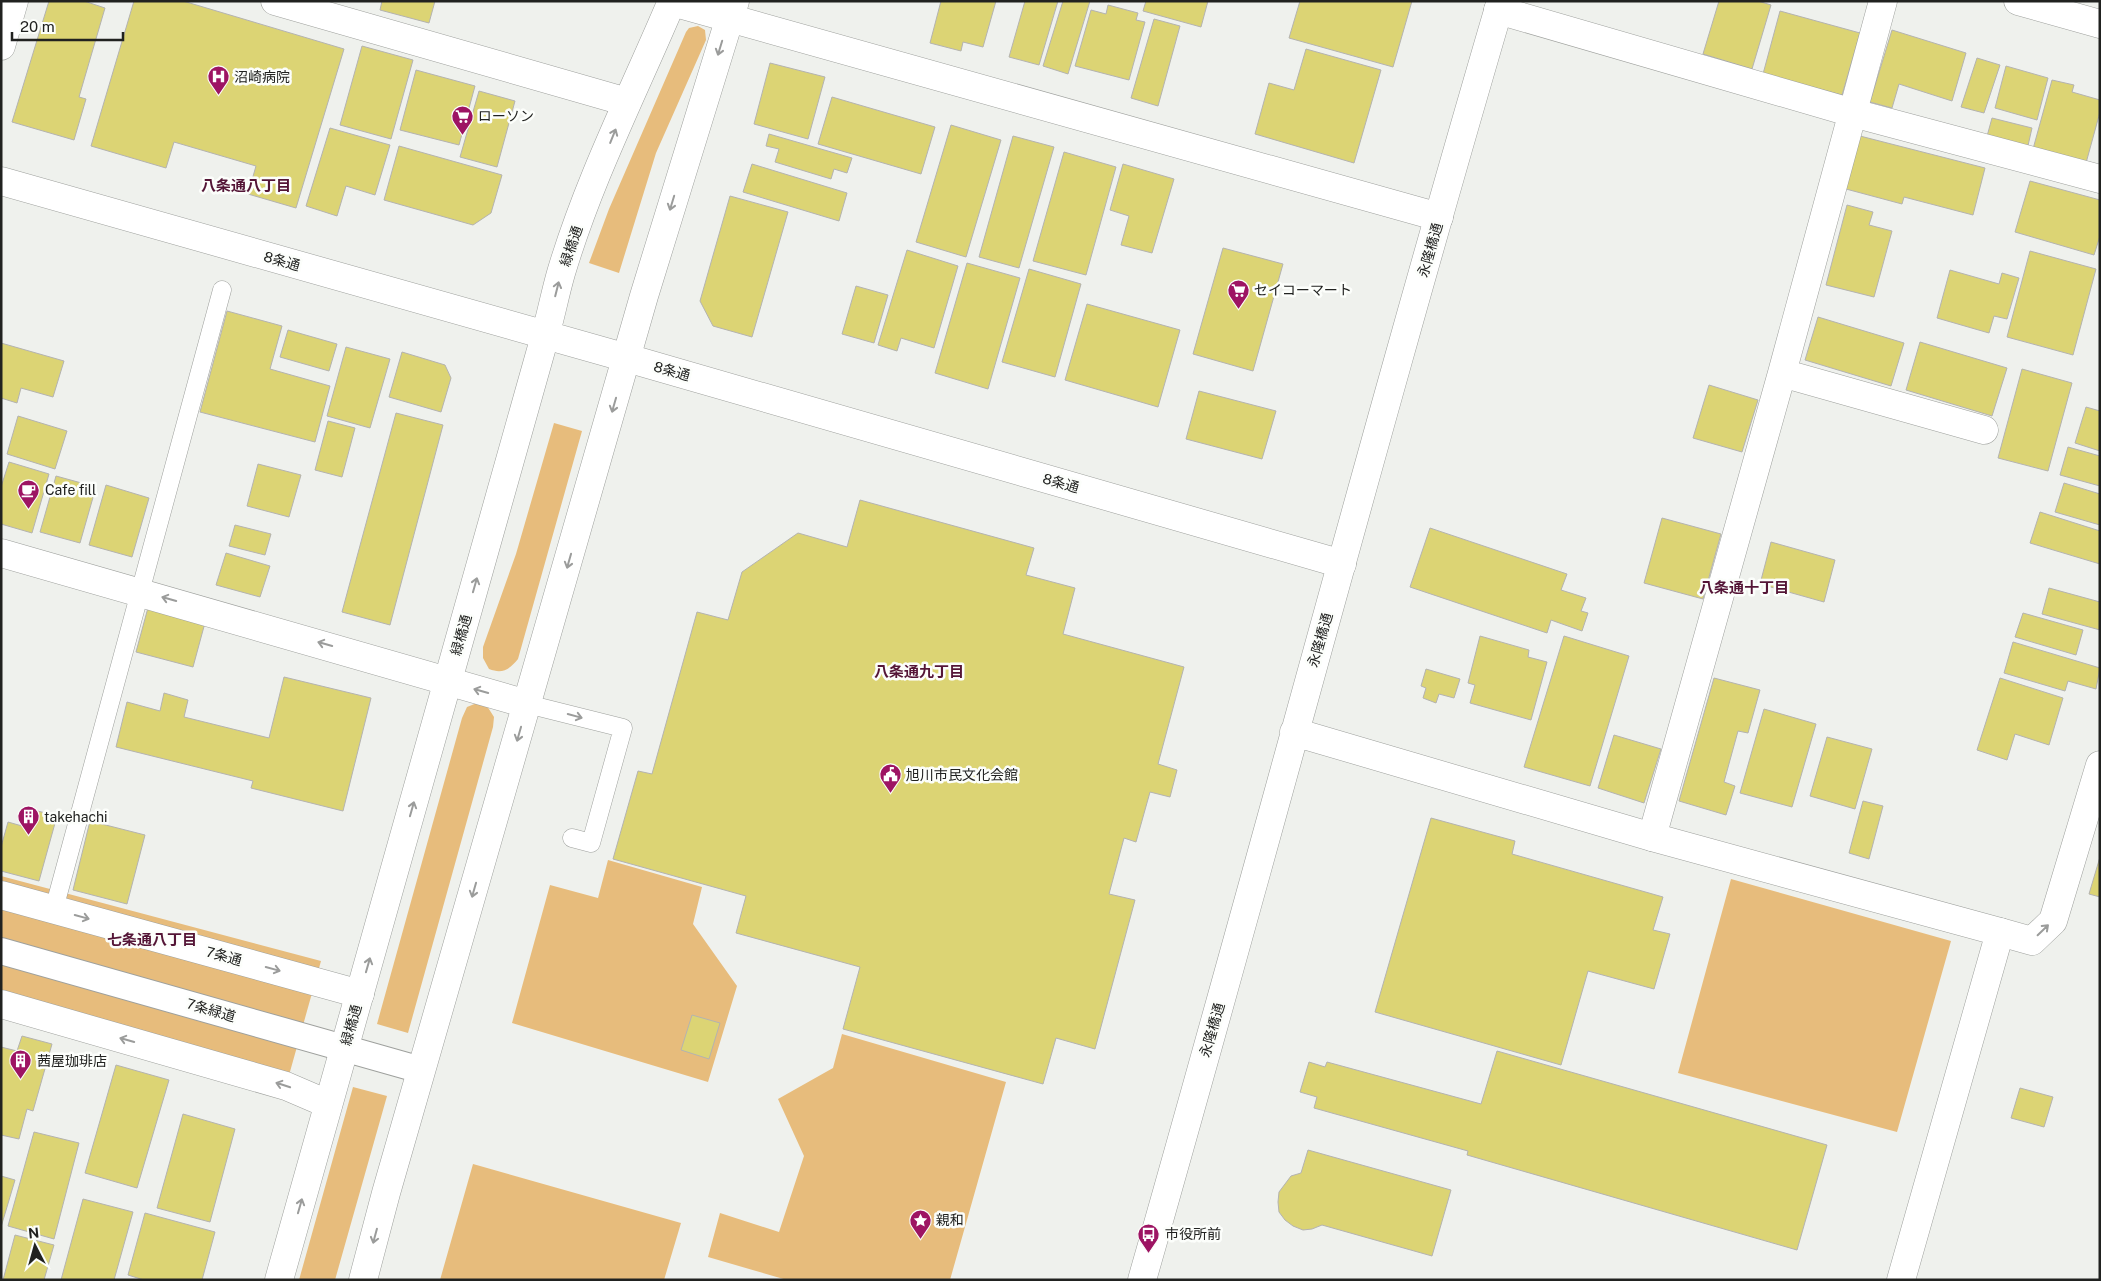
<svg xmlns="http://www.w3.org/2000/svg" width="2101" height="1281" font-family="'Public Sans','Noto Sans JP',sans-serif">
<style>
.green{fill:#e7bc7c}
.building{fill:#dcd474;stroke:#b4b3b0}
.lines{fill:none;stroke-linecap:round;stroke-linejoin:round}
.service-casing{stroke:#9ea09d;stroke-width:19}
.pedestrian-casing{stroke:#9ea09d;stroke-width:28}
.minor-casing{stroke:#9ea09d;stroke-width:29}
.tertiary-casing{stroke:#9ea09d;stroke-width:29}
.service{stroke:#fff;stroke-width:18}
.pedestrian{stroke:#fff;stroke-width:26}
.minor{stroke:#fff;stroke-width:28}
.tertiary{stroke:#fff;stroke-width:28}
.oneway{stroke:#9b9c9b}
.labels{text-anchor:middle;stroke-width:5;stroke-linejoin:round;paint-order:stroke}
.poi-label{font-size:14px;fill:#212220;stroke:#fcfefb;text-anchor:start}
.street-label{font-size:14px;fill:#212220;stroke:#fcfefb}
.neighbourhood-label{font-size:15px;font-weight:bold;fill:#541536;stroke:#fcfefb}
</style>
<rect width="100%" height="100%" fill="#eff1ed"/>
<path class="green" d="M698 26 705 30 706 40 656 153 619 273 589 263 609 209 686 32 689 28Z
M554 423 582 431 518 659C509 670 502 674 489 669L483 658V647L516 554Z
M477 703 487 706 494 717 493 727 408 1033 377 1024 462 718 467 707Z
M608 860 702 887 693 924 737 986 708 1082 512 1023 550 885 598 898Z
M1 876 321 961 286 1086 1 1006Z
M1731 879 1951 941 1897 1132 1678 1073Z
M842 1034 1006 1082 950 1280H787L708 1257 720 1213 779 1232 804 1156 778 1099 833 1068Z
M353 1087 387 1096 335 1280H299Z
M473 1164 681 1223 664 1280H440Z"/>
<path class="building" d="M49 1H84L105 8 79 97 86 99 74 140 12 122Z
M134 1H183L344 49 296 208 248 194 256 166 174 142 166 168 91 146Z
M382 1H435L429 23 380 10Z
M941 1H996L983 47 963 42 961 51 930 43Z
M1025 1H1058L1039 65 1009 57Z
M1063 1H1090L1068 74 1043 66Z
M1146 1H1208L1201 27 1143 11Z
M1300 1H1412L1393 67 1289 38Z
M1719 1H1758L1771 5 1752 69 1703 54Z
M1108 5 1138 13 1136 20 1145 22 1129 80 1075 66 1091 10 1106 14Z
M1780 11 1860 33 1842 95 1763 74Z
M1154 19 1180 26 1158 106 1131 98Z
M1892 30 1966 53 1952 101 1899 84 1892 108 1870 102Z
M362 46 413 60 391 139 340 125Z
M1306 49 1381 70 1354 163 1255 134 1269 83 1294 90Z
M1977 58 2000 65 1984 113 1961 107Z
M770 63 825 77 808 139 754 124Z
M2006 66 2048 78 2037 120 1995 108Z
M416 70 475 86 459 145 400 130Z
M2052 80 2074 85 2072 92 2100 100V112L2086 163 2033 149Z
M479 91 515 101 497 167 460 157Z
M832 97 935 127 921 174 818 144Z
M1992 118 2032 128 2027 150 1986 140Z
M951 125 1001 140 966 257 916 242Z
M330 128 390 145 375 195 346 186 337 216 306 206Z
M769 134 852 158 847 173 834 169 831 179 775 162 779 149 766 146Z
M1013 136 1054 147 1019 268 979 257Z
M1860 136 1985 168 1973 215 1904 197 1902 204 1846 189Z
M399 146 502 175 491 213 473 225 384 200Z
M1064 152 1116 167 1086 275 1033 261Z
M752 164 847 193 839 221 743 192Z
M1123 164 1174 179 1152 253 1121 245 1129 216 1110 210Z
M2030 181 2100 200V236L2094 255 2015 232Z
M730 196 788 212 752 337 713 326 700 301Z
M1847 205 1873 212 1869 225 1892 231 1874 297 1826 285Z
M1223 248 1283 264 1253 371 1193 354Z
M907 250 958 266 934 348 901 338 897 351 878 345Z
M2030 251 2096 269 2073 355 2007 337Z
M967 263 1020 278 988 389 935 373Z
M1029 269 1081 284 1055 377 1002 362Z
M1950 270 1999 284 2002 273 2019 278 2007 319 1994 316 1989 333 1937 318Z
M856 286 888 295 874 343 842 334Z
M1087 304 1180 330 1158 407 1065 380Z
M227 311 282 326 270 369 330 386 315 442 200 412Z
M1818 317 1904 343 1891 386 1805 360Z
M288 330 337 344 329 371 280 357Z
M1920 342 2007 368 1992 416 1906 390Z
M1 343 64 361 53 397 21 388 17 403 1 398Z
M346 347 390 359 370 428 327 416Z
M402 352 445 365 451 378 441 412 389 397Z
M2022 369 2072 383 2048 471 1998 458Z
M1709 385 1758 400 1742 452 1693 438Z
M1199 391 1276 411 1262 459 1186 439Z
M2086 407 2100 411V451L2075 443Z
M396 413 443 425 390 625 342 612Z
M18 416 67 431 55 469 7 454Z
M328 421 355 428 342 477 315 470Z
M2068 447 2100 456V486L2060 475Z
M9 462 49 474 32 533 1 524V487Z
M258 464 301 475 289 517 247 506Z
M56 476 96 487 80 543 40 532Z
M2064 483 2100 494V525L2055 512Z
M106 485 149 498 132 557 89 545Z
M860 500 1034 548 1026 575 1075 588 1063 634 1184 667 1158 764 1177 770 1170 797 1150 792 1136 842 1124 838 1109 894 1135 900 1095 1049 1056 1038 1043 1084 843 1029 860 967 736 933 746 896 613 859 638 771 652 774 697 612 728 620 742 572 798 533 847 547Z
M2040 512 2100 531V564L2030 543Z
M1662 518 1721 534 1703 599 1644 583Z
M235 525 271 534 265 555 229 546Z
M1430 528 1567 574 1561 590 1586 598 1581 611 1588 613 1582 631 1551 620 1547 633 1410 587Z
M1771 542 1835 560 1824 602 1760 584Z
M226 553 270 566 260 597 216 585Z
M2049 588 2100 602V630L2042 614Z
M149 604 206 619 193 667 136 652Z
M2023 613 2083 630 2076 655 2015 637Z
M1480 636 1529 650 1528 657 1547 662 1531 720 1470 703 1475 685 1468 683Z
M1564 636 1629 656 1590 786 1524 767Z
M2013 642 2100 668 2096 689 2068 681 2065 691 2004 673Z
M1426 669 1460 679 1454 698 1439 694 1436 703 1423 698 1426 688 1421 686Z
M284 677 371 698 343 811 251 788 253 781 116 747 127 702 160 711 164 693 188 700 184 717 269 738Z
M1714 678 1760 690 1748 733 1738 731 1724 782 1735 786 1726 815 1679 801Z
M2000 678 2063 698 2049 745 2015 734 2007 760 1977 750Z
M1764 709 1816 724 1792 807 1740 793Z
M1614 735 1661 749 1644 803 1598 788Z
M1827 737 1872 749 1855 809 1810 796Z
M1863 801 1883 806 1869 859 1849 853Z
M26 808 57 816 39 881 1 871V847L8 822 22 826Z
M1431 818 1515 841 1512 854 1663 897 1653 930 1670 934 1654 989 1588 971 1561 1065 1375 1012Z
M90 821 145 835 127 904 73 890Z
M2100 857V897L2089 894Z
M692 1015 720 1023 709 1059 681 1050Z
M22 1036 52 1044 33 1111 27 1109 19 1139 1 1135V1047L17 1051Z
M1497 1051 1827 1145 1797 1250 1467 1155 1468 1151 1314 1108 1317 1097 1300 1092 1309 1062 1325 1067 1327 1062 1481 1104Z
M116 1065 169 1080 137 1188 85 1173Z
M2020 1088 2053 1097 2044 1127 2011 1118Z
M183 1114 235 1129 210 1222 157 1208Z
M34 1132 79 1143 54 1239 8 1226Z
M1308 1150 1451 1190 1432 1256 1322 1225 1312 1229 1303 1230 1293 1226 1285 1220 1279 1212 1278 1202 1279 1192 1291 1176 1301 1173Z
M1 1176 15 1180 1 1227Z
M83 1199 133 1212 114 1280H61Z
M145 1213 215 1232 202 1280H144L128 1275Z
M15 1235 54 1245 44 1280H3Z"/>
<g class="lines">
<defs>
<path id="service" d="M527 704 623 728 591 843 572 838
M54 909 222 290"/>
<path id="pedestrian" d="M1 951 421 1070"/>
<path id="minor" d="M275 1 627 102
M672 2 1439 217
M1498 10 1853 113 2100 179
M627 358 1342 564
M1782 373 1984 430
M1 553 527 704
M1652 837 1782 373 1883 1
M1 895 360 994
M2000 932 2032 941 2053 921 2100 765
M1 1004 286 1086 328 1104"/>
<path id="tertiary" d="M2018 1 2100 24
M1 46 14 1
M1 181 627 358
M1294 732 1652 837 2000 932 1901 1280
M279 1280 545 336C551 315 555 294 561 273 589 179 634 91 672 1
M363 1280 386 1193 644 296 735 1
M1142 1280C1264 854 1376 426 1501 1"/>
</defs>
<use href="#service" class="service-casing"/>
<use href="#pedestrian" class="pedestrian-casing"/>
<use href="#minor" class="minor-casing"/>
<use href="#tertiary" class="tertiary-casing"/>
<use href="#service" class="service"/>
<use href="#pedestrian" class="pedestrian"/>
<use href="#minor" class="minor"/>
<use href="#tertiary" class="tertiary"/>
</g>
<defs><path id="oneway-shaft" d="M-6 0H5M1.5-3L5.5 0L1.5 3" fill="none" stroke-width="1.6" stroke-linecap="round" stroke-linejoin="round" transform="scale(1.25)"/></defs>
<g class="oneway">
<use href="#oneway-shaft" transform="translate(720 48) rotate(107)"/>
<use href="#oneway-shaft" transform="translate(613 136) rotate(-68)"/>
<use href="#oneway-shaft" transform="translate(672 203) rotate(107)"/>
<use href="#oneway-shaft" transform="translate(557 289) rotate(-76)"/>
<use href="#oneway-shaft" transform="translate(614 405) rotate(106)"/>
<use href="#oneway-shaft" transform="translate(569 561) rotate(106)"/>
<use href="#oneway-shaft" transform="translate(475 585) rotate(-74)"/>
<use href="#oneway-shaft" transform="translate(169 599) rotate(-164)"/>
<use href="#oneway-shaft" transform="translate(325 644) rotate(-164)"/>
<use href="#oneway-shaft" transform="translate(481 691) rotate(-164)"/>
<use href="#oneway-shaft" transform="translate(575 716) rotate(15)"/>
<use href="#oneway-shaft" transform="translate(519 734) rotate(106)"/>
<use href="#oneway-shaft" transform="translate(412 809) rotate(-74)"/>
<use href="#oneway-shaft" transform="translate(474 890) rotate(106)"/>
<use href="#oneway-shaft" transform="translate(82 917) rotate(15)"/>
<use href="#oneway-shaft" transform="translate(2043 930) rotate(-44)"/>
<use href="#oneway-shaft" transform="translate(368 965) rotate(-74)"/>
<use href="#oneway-shaft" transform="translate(273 969) rotate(15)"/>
<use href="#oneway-shaft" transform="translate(127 1040) rotate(-164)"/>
<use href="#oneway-shaft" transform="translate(283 1085) rotate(-162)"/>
<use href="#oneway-shaft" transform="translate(300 1206) rotate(-74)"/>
<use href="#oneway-shaft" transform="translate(375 1236) rotate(105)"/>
</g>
<defs>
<symbol id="hospital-pin" viewBox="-11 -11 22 30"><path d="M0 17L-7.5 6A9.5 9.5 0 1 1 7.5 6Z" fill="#9d1463" stroke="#fcfefb"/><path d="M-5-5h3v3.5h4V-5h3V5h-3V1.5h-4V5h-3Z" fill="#fff"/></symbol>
<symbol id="supermarket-pin" viewBox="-11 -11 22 30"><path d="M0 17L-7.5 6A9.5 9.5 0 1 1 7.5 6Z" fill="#9d1463" stroke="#fcfefb"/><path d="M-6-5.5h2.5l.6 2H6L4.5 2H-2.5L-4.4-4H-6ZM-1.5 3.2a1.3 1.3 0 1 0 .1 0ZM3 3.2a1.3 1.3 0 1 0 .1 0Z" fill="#fff"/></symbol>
<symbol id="cafe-pin" viewBox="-11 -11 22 30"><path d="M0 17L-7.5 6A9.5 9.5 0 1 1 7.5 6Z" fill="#9d1463" stroke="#fcfefb"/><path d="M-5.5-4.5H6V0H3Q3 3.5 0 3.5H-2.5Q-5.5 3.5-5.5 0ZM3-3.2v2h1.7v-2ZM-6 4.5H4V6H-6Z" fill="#fff"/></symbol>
<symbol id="civic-pin" viewBox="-11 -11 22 30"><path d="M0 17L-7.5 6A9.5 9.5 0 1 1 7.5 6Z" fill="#9d1463" stroke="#fcfefb"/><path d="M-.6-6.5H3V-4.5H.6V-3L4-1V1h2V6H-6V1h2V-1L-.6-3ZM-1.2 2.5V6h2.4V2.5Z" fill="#fff"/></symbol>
<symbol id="building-pin" viewBox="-11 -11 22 30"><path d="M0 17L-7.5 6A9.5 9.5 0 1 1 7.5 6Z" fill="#9d1463" stroke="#fcfefb"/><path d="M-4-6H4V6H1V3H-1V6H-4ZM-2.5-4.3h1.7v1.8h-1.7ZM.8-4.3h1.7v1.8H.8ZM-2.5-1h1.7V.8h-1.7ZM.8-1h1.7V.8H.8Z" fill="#fff"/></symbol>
<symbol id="sight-pin" viewBox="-11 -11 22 30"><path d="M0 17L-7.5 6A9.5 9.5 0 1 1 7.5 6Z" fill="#9d1463" stroke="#fcfefb"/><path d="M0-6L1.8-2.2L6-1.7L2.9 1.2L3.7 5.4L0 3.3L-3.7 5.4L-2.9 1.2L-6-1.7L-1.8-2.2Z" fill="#fff"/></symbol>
<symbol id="bus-pin" viewBox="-11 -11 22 30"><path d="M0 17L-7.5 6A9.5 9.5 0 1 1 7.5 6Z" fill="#9d1463" stroke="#fcfefb"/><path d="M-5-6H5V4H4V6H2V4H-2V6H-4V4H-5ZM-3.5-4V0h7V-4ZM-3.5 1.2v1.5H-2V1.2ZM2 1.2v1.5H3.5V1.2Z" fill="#fff"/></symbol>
</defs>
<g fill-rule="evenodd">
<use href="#hospital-pin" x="206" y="64" width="25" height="34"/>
<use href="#supermarket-pin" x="450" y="104" width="25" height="34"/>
<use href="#supermarket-pin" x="1226" y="278" width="25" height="34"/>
<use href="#cafe-pin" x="16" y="478" width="25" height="34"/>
<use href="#civic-pin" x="878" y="762" width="25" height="34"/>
<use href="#building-pin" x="16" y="804" width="25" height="34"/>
<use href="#building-pin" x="8" y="1048" width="25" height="34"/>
<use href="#sight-pin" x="908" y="1208" width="25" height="34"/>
<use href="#bus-pin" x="1136" y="1222" width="25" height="34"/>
</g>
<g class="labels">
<g class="poi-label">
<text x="234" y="82">沼崎病院</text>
<text x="478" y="121">ローソン</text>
<text x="1254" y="295">セイコーマート</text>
<text x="45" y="495">Cafe fill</text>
<text x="906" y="780">旭川市民文化会館</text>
<text x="44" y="822">takehachi</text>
<text x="37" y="1066">茜屋珈琲店</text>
<text x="936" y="1225">親和</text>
<text x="1165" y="1239">市役所前</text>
</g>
<g class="street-label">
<text transform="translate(571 246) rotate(-71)" y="5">緑橋通</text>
<text transform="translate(1430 250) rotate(-74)" y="5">永隆橋通</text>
<text transform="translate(282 261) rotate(16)" y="5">8条通</text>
<text transform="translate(672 371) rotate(16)" y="5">8条通</text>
<text transform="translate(1061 483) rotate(16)" y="5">8条通</text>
<text transform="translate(461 635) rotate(-74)" y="5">緑橋通</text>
<text transform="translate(1320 640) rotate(-74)" y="5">永隆橋通</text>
<text transform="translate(224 956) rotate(15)" y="5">7条通</text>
<text transform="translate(211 1010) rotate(16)" y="5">7条緑道</text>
<text transform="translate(351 1025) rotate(-74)" y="5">緑橋通</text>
<text transform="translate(1212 1030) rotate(-74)" y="5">永隆橋通</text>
</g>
<g class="neighbourhood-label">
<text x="246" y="191">八条通八丁目</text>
<text x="1744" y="593">八条通十丁目</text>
<text x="919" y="677">八条通九丁目</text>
<text x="152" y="945">七条通八丁目</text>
</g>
</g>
<rect width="2101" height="1281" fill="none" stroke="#212220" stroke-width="5"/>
<g transform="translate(35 1246) rotate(354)" stroke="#fcfefb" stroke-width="4" paint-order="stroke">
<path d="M0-4L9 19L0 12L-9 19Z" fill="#212220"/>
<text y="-8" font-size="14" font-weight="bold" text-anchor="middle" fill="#212220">N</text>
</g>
<path d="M12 32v8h111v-8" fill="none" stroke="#212220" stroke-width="2.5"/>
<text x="20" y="32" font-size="15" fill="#212220" stroke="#fcfefb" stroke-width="4" paint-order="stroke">20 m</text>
</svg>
